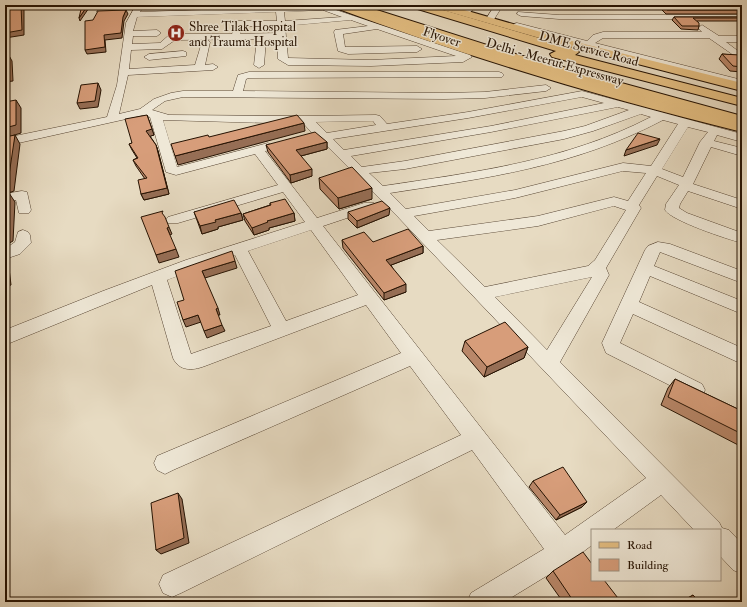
<svg xmlns="http://www.w3.org/2000/svg" width="747" height="607" font-family="'IM FELL Double Pica',serif">
<style>
.lines{fill:none;stroke-linecap:round;stroke-linejoin:round}
.minor-casing{stroke:#564432;stroke-width:1}
.major-casing{stroke:#251202;stroke-width:2}
.highway-casing{stroke:#251202;stroke-width:2}
.minor{fill:#efe8d7;fill-rule:evenodd}
.major{fill:#e4be81;fill-rule:evenodd}
.highway{fill:#e4be81;fill-rule:evenodd}
.wall{fill:#b98769;stroke:#251202}
.shaded-wall{fill:#966e55;stroke:#251202}
.building{fill:#d79d7a;stroke:#251202}
.labels{text-anchor:middle;stroke-width:3;stroke-linejoin:round;paint-order:stroke}
.far-poi-label{font-size:13px;fill:#251202;stroke:#efe8d7;text-anchor:start}
.far-street-label{font-size:13px;fill:#251202;stroke:#efe8d7}
</style>
<rect width="100%" height="100%" fill="#e7dbc2"/>
<filter id="stains"><feTurbulence type="fractalNoise" baseFrequency=".005" numOctaves="4"/><feColorMatrix values="0 0 0 0 .2 0 0 0 0 .09 0 0 0 0 .02 0 0 0 .5 -.17"/></filter>
<radialGradient id="worn" r=".72"><stop offset=".6" stop-color="#630" stop-opacity="0"/><stop offset="1" stop-color="#630" stop-opacity=".3"/></radialGradient>
<g class="lines">
<defs>
<path id="minor" d="M101 5H109L107 9 122 8 126 10C121 14 102 16 97 12Z
M136 5 143 6 140 12 324 6 470 55 472 57 463 62 371 66 288 65 278 59 277 39H266L264 65 259 68 254 65 257 39 175 40 162 49 131 50 129 69 195 65 202 42 206 39 210 42 205 65 213 64 218 67 213 70 128 75 119 114 140 109 154 99 171 93 183 91H233L238 75 249 72H499L502 73 504 75 502 77 249 78 246 79 243 91 444 93 485 92 546 85 551 88 546 91 485 98 444 99 183 97 165 101 152 110 169 115 302 116 376 115 380 116 387 124 468 112 582 91 742 134V142L717 135 714 141 742 148V156L711 147 693 184 742 200V209L688 191 680 204 679 208 687 213 742 233V243C727 239 672 221 665 210L666 204 679 185 657 176 639 205 641 208 606 268 609 275 560 362 719 522 722 528 729 530 742 544V574L733 570 720 556V530H694L661 495 613 530H592V545L571 561 504 602H467L471 593 544 549 472 450 181 593 172 597 163 593 159 584 163 575 461 435 410 366 173 470 165 474 157 470 154 463 157 456 401 353 366 305 205 366C192 371 179 371 173 358L152 285 5 345V330L103 291 186 260 305 222 283 192 178 223H168L166 220 168 217 278 185 255 154 176 175 166 172 150 117 144 115 5 146V138L107 117 117 85 126 23ZM323 10 342 17 285 21 284 12ZM276 12 277 21H237L232 34H175L168 36 160 43 132 44 133 36H157L161 33 157 30 133 31 137 17ZM351 20 368 26 335 30 334 32 338 51 348 54 417 52 422 49 417 46 345 47 343 34 377 29 456 56 371 60 288 58 285 26ZM243 26H277V33L240 34ZM582 97 604 103 491 126 344 150 333 139 468 118ZM618 107 629 110 585 126 564 131 405 161 362 167 351 156 491 132ZM641 114 651 117C566 161 476 172 383 186L369 173 405 169 564 139 593 131ZM163 120 304 124 318 140H321L398 217 646 478 565 535 323 226 374 209 376 206 374 203H364L317 218 265 151 272 150 274 147 268 143 177 167ZM663 120 678 124 651 166 623 163 515 190 406 209 390 193C487 178 574 167 663 120ZM373 121 376 125 327 133 316 122ZM688 127 708 132 700 142 683 177 662 169ZM623 171 646 173 628 201 614 197 538 216 429 231 414 216 515 198ZM614 206 626 210 595 260 588 266 485 287 437 240 538 226ZM311 230 358 295 286 321 248 251ZM235 255 271 326 191 354 167 280ZM592 277 547 350 495 297Z
M469 5H478L468 14H462V10Z
M495 5H503L493 21H487L486 19Z
M518 12 559 15H742V19H559L521 16 517 14Z
M517 23 587 41 593 35 603 32H702L698 28 702 25 719 36H742V42H726L742 54V61L709 38H603L595 43 742 80V86L591 47 583 49V45L514 28V24Z
M183 51 186 52V56L149 60 144 57 149 54Z
M22 191 27 192 31 210 29 213H19L16 200 5 202V194Z
M23 230 28 232 30 235 31 243 20 254 5 259V249L15 242 18 232Z
M658 242 670 244 742 271V283L660 252 654 266 742 301V314L650 276 639 302 742 348V364L633 314 620 343 702 384 705 390 702 396 695 398 606 353 602 343 645 250 648 246Z"/>
<path id="major" d="M332 5H346L492 54 742 123V132C604 98 467 57 333 7Z
M431 5H447L572 41 742 83V91L564 45 432 7Z"/>
<path id="highway" d="M346 5H361L512 53 742 116V124L504 59 347 7Z
M410 5H426L577 49 579 52 575 55 742 98V106L552 57 550 54 556 51 411 7Z"/>
</defs>
<use href="#minor" class="minor-casing"/>
<use href="#major" class="major-casing"/>
<use href="#highway" class="highway-casing"/>
<use href="#minor" class="minor"/>
<use href="#major" class="major"/>
<use href="#highway" class="highway"/>
</g>
<path class="wall" d="M227 5H248V7L228 8Z
M555 5 554 8 510 9 511 6Z
M661 5H742V14H666L661 9 662 7Z
M674 17H742V21H697L699 26 698 30 681 29 672 20Z
M741 45H742V54L738 49Z
M722 54 742 56V72L730 71 719 59Z
M147 115 154 135 150 136 156 145 158 151 169 194 144 200 141 194 145 179 136 166 133 160 137 158 132 150 129 144 132 143Z
M327 142V149L301 156 312 176 291 183 268 152 266 145Z
M319 178 372 199 339 209 320 189Z
M270 203 294 213 295 221 269 228V230L254 235 245 221 243 214 270 205Z
M194 212 241 213 243 220 218 227V229L202 234Z
M348 212 389 215 357 228 348 219Z
M342 240 423 246V253L391 265 406 292 384 300 343 248Z
M465 341 528 347 524 358 484 377 462 351Z
M675 379 742 411V447L661 405 668 388Z
M533 481 587 502 582 507 556 520 529 487Z
M553 571 621 602H563L546 578Z
M693 595 699 602H680L682 601Z"/>
<path class="shaded-wall" d="M21 5H24V35L5 38V33Z
M88 5H91L80 21 79 18Z
M126 10 128 14 124 21 122 38 105 40 106 52 87 54 85 50 123 17Z
M7 52 12 61 13 81 5 82V71Z
M98 83 101 90 98 107 80 109 77 103Z
M16 100 21 108V133L5 138V128Z
M147 115 154 135 148 137 146 131Z
M304 123 305 131 178 165 175 156Z
M15 135 20 144 14 191 5 194V183Z
M660 139 657 145 624 156 626 150Z
M327 142V149L297 157 296 150Z
M156 145 158 151 169 194 144 200 141 194 167 188Z
M312 169V176L291 183 290 175Z
M372 188V199L339 209 338 198Z
M9 193 15 202 13 241 6 245 5 247V233Z
M390 208 389 215 357 228V221Z
M241 213 243 220 218 227V229L202 234 200 226 215 220Z
M294 213 295 221 269 228V230L254 235 252 228 267 221Z
M169 227 172 234 170 235 167 228Z
M423 246V253L386 267V260Z
M176 249 179 257 159 263 156 255Z
M5 256 8 260 11 285 5 287Z
M235 261 237 268 205 278 202 271Z
M406 284V292L384 300V293Z
M218 308 220 315H218L216 309Z
M198 315 201 322 186 327 183 320Z
M222 325 225 331 207 338 204 331Z
M528 347 524 358 484 377 487 367Z
M178 493 182 499 189 543 161 554 156 550Z
M587 502 582 507 556 520 560 515Z"/>
<path class="building" d="M5 5H21L22 30 5 33Z
M82 5H88L79 18Z
M512 5H555L511 6Z
M665 5H742V10H667L663 6H666Z
M126 10 123 17 121 33 104 35 105 47 85 50V21L93 20 98 11Z
M674 17H742V18H693L699 23V26H682Z
M5 52H7L8 71H5Z
M722 54 740 55 742 56V67L733 66Z
M98 83 95 101 77 103 81 85Z
M16 100V125L5 128V102Z
M147 115 152 129 146 131 156 145 167 188 141 194 138 180 147 178 133 160 138 158 129 144 132 143 125 119Z
M297 115 304 123 175 156 171 144 208 135 209 137Z
M315 132 327 142 296 150 312 169 290 175 266 145Z
M638 133 660 139 626 150Z
M15 135 8 182 5 183V137Z
M352 167 372 188 338 198 319 178Z
M5 193H9L7 232 5 233Z
M285 199 294 213 267 221 268 222 252 228 243 214 271 205 270 203Z
M234 200 241 213 215 220 216 222 200 226 194 212Z
M382 201 390 208 357 221 348 212Z
M163 211 162 213 165 217 169 227 167 228 176 249 156 255 141 217Z
M408 229 423 246 386 260 406 284 384 293 342 240 364 232 373 242Z
M232 251 235 261 202 271 218 308 216 309 222 325 204 331 198 315 183 320 177 302 184 300 175 271Z
M505 322 528 347 487 367 465 341Z
M675 379 742 411V434L668 397Z
M563 467 587 502 560 515 533 481Z
M178 493 184 538 156 550 151 503Z
M583 552 592 564V580H604L621 602H574L553 571Z
M693 595 699 602H683Z"/>
<defs>
<symbol id="hospital-disc" viewBox="-11 -11 22 22"><circle r="9.5" fill="#8f2418" stroke="#efe8d7"/><path d="M-5-5h3v3.5h4V-5h3V5h-3V1.5h-4V5h-3Z" fill="#fff"/></symbol>
</defs>
<g fill-rule="evenodd">
<use href="#hospital-disc" x="166" y="23" width="20" height="20"/>
</g>
<g class="labels">
<g class="far-poi-label">
<text x="189" y="31">Shree Tilak Hospital<tspan x="189" dy="15">and Trauma Hospital</tspan></text>
</g>
<g class="far-street-label">
<text transform="translate(442 36) rotate(18)" y="5">Flyover</text>
<text transform="translate(589 48) rotate(15)" y="5">DME Service Road</text>
<text transform="translate(555 61) rotate(16)" y="5">Delhi - Meerut Expressway</text>
</g>
</g>
<rect width="747" height="607" fill="none" stroke="#e7dbc2" stroke-width="20"/>
<rect x="6" y="6" width="735" height="595" fill="none" stroke="#251202" stroke-width="2"/>
<rect x="10" y="10" width="727" height="587" fill="none" stroke="#251202"/>
<rect x="591" y="529" width="130" height="52" fill="#efe8d7" stroke="#9e9282"/>
<rect x="599" y="542" width="20" height="6" fill="#e4be81" stroke="#9e9282"/>
<text x="627" y="549" font-size="12" fill="#251202">Road</text>
<rect x="599" y="559" width="20" height="12" fill="#d79d7a" stroke="#9e9282"/>
<text x="627" y="569" font-size="12" fill="#251202">Building</text>
<rect width="100%" height="100%" filter="url(#stains)"/>
<rect width="100%" height="100%" fill="url(#worn)"/>
</svg>
